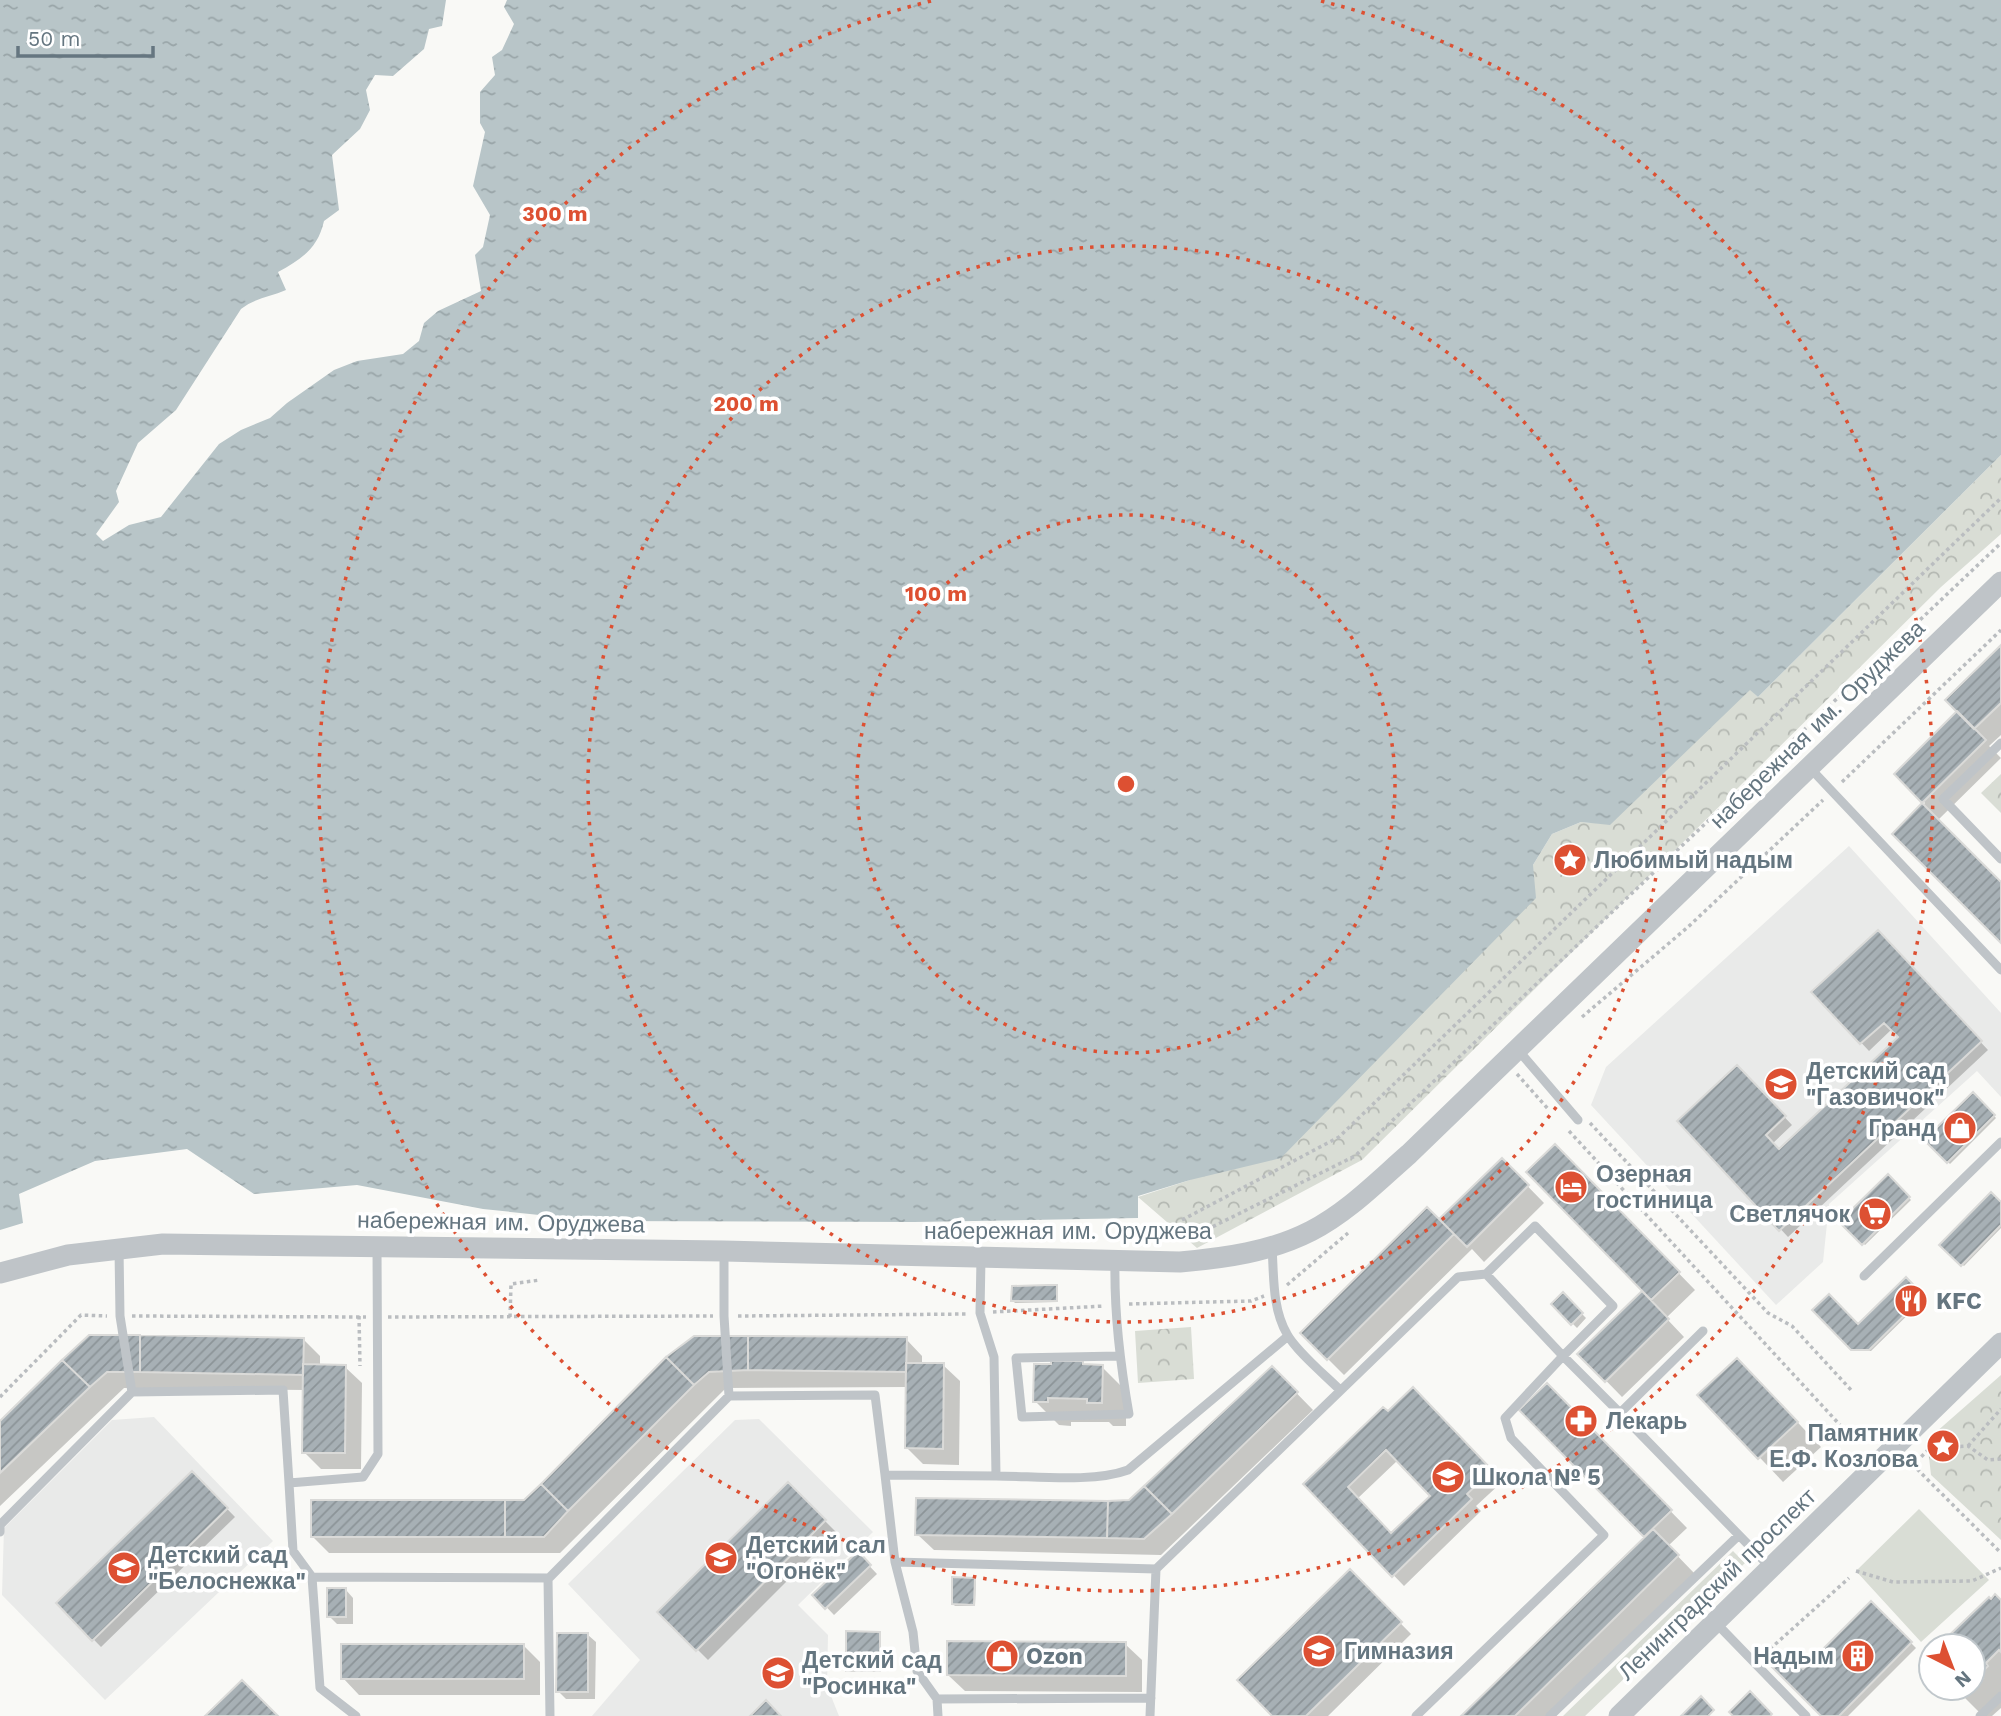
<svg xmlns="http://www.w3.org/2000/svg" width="2001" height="1716" font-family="'Work Sans',sans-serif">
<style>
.built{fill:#e9eae9}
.grass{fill:#d9ddd5}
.forest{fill:url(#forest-crowns)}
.water{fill:url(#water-ripples)}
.shadow{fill:#0003;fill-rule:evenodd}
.building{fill:url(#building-hatch);stroke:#dadad8;stroke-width:2;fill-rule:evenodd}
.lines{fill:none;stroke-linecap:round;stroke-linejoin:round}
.path{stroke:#babdc0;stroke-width:3.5;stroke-dasharray:3.5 3.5;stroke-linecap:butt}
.service{stroke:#bfc4c8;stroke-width:9}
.tertiary{stroke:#bfc4c8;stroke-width:21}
.ring{fill:none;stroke:#dd5032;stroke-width:3.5;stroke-dasharray:3.5 7}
.labels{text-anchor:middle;stroke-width:7;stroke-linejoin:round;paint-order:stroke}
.street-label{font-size:23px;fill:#657680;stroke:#fff}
.poi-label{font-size:23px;font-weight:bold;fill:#657680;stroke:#fff;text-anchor:start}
.centre{fill:#dd5032;stroke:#fff;stroke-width:3.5}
.ring-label{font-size:21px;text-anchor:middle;font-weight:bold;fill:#dd5032;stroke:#fff;stroke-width:7;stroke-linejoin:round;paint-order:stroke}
</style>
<defs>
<pattern id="forest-crowns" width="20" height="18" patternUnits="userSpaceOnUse" patternTransform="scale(1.75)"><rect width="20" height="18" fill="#d9ddd5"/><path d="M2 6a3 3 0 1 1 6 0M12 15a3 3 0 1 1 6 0" fill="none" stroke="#b4b8b2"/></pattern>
<pattern id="water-ripples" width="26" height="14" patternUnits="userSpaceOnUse" patternTransform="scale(1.75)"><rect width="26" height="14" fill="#b8c5c8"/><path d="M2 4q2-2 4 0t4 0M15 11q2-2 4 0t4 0" fill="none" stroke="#99a5a8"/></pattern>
<pattern id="building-hatch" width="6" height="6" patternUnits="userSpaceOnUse" patternTransform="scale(1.75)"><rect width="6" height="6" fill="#a7b0b5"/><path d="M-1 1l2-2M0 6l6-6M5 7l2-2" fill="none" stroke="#8c9498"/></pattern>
</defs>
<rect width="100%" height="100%" fill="#f9f9f6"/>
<path class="built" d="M1849 846 2001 1013V1097L1977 1071 1829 1204 1823 1262 1776 1305 1591 1105 1606 1067Z
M154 1417 273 1541 105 1700 2 1595 4 1528 112 1420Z
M759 1419 873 1532 798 1605 828 1635 827 1686 839 1716H592L640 1660 568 1584 735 1420Z"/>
<path class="grass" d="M1919 1509 1989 1580 1921 1642 1856 1571Z
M1733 1551 1745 1563 1585 1716H1563Z"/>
<path class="forest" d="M2001 455V534L1941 587 1362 1160 1197 1248 1138 1197 1190 1180 1533 865 1552 834 1581 822 1610 824 1750 689 1758 697Z
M2001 774V813L1981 793Z
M1191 1327 1194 1379 1138 1383 1135 1331Z
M2001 1375V1540L1931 1475 1927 1440Z"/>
<path class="water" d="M0 0H446L442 26 429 29 424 49 393 76 375 75 366 90 370 110 360 129 332 155 339 210 324 221C318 248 302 259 278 272L286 290C270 297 255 298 241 309L176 410 138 443 116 491 119 502 96 534 103 541 129 525 161 517 219 444 241 430 270 418 287 403 334 370 357 361 403 354 419 341 424 323 438 311 481 291 475 255 483 247 490 215 473 186 485 132 480 123V92L495 75 492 57 502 50 514 24 504 7 507 0H2001V455L1758 697 1750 690 1610 825 1581 822 1552 834 1533 865 1536 898 1281 1158 1190 1180 1138 1196V1218L914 1222 597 1221 483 1209 357 1185 254 1194 187 1149 95 1161 19 1194 23 1223 0 1230Z"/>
<path class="shadow" d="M2001 647V735L1989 746 2001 758 1937 821 2001 885V940L1895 834 1925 803 1896 774 1959 712Z
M1878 932 1988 1050 1788 1237 1679 1121 1737 1067 1792 1125 1772 1144 1779 1151 1900 1038 1892 1029 1869 1051 1814 992Z
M1973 1094 1996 1118 1950 1164 1926 1140Z
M1555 1146 1695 1290 1666 1318 1684 1337 1622 1397 1580 1354 1644 1291Z
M1502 1160 1544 1203 1484 1262 1472 1249 1344 1375 1302 1333 1439 1221Z
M1888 1177 1911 1200 1865 1245 1842 1222Z
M2001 1204V1228L1964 1266 1941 1245Z
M1906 1280 1924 1299 1871 1351H1854L1815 1310 1858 1327Z
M1056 1287 1058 1302 1015 1303 1013 1301Z
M1563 1295 1586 1318 1577 1328 1553 1304Z
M90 1336 303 1339 320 1356V1366L345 1367 362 1383 361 1469H321L304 1452 305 1390 124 1388 0 1506V1423Z
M906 1339 922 1356V1364L943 1365 960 1381 959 1465 923 1464 907 1448 908 1387 726 1388 560 1553H329L313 1537 525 1501 667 1359Z
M1083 1363 1086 1366 1102 1367 1126 1391V1426H1113L1109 1422H1071V1426L1059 1425 1035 1401 1053 1366Z
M1272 1368 1313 1410 1161 1555 934 1550 917 1534 1129 1501Z
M1761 1384 1821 1447 1783 1482 1700 1395Z
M1547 1385 1687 1528 1668 1546 1694 1573 1548 1716H1463L1647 1537 1522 1410Z
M1413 1390 1502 1482 1476 1506 1481 1511 1404 1586 1306 1484ZM1398 1460 1432 1496 1391 1535 1357 1499Z
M192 1473 235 1517 101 1647 59 1604Z
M788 1484 836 1532 708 1660 660 1612Z
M858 1554 877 1574 834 1615 815 1595Z
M1350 1572 1411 1634 1328 1716H1274Z
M974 1579 976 1581 975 1606H955L953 1604Z
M346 1590 353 1598V1624H337L329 1616Z
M2001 1602V1708L1992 1716H1983L1955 1688H1973V1646H1940Z
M1871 1603 1916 1648 1848 1716H1823Z
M879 1634 881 1636V1672H850L848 1670Z
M588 1635 596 1642 595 1699H566L558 1691Z
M1125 1644 1142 1660V1692L965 1691 948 1675Z
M524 1646 540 1662V1695H359L343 1678Z"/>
<path class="building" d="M2001 645V703L1974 729 1945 700Z
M1957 711 1986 740 1922 803 1894 774Z
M1922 803 2001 882V943L1892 834Z
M1878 930 1982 1041 1779 1231 1677 1121 1737 1065 1786 1116 1766 1135 1779 1149 1898 1037 1884 1023 1860 1044 1811 992Z
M1973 1092 1995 1115 1947 1163 1924 1140Z
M1555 1144 1680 1272 1651 1300 1526 1172Z
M1502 1158 1529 1185 1467 1247 1439 1219Z
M1888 1174 1910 1197 1862 1245 1839 1222Z
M1991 1192 2001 1202V1225L1961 1266 1939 1245Z
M1427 1207 1454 1234 1327 1360 1300 1333Z
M1906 1277 1924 1296 1869 1350H1851L1812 1310 1829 1294 1858 1324Z
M1048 1285H1057V1301H1011L1012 1286Z
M1642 1291 1669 1319 1605 1382 1577 1354Z
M1563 1292 1583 1313 1571 1325 1551 1304Z
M89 1335H140V1372H107L90 1387 62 1360Z
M140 1335 304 1338 303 1375 140 1372Z
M694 1336H748V1370L709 1372 694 1385 666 1357Z
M748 1336 907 1337 906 1372 748 1370Z
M666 1357 694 1385 568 1511 541 1484Z
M1737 1358 1798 1422 1758 1459 1697 1395Z
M62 1360 90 1387 0 1473V1421Z
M1051 1361H1083V1364L1103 1365 1102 1403H1087V1399L1048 1398V1402H1033L1034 1364H1051Z
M906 1363H944L943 1449 905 1448Z
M303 1364 346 1365 345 1453H302Z
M1272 1366 1298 1392 1172 1514 1144 1486Z
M1547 1383 1672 1510 1644 1537 1519 1410Z
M1413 1387 1492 1470 1467 1494 1472 1499 1392 1577 1303 1484 1383 1407 1388 1411ZM1386 1450 1430 1496 1391 1533 1348 1487Z
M192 1471 228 1508 92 1641 56 1603Z
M788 1482 826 1520 696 1651 657 1612Z
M541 1484 568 1511 544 1537H505V1500H524Z
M1144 1486 1172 1514 1144 1539 1107 1538 1108 1501 1129 1500Z
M916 1498 1108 1501 1107 1538 915 1535Z
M311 1500H505V1537H311Z
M1653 1529 1679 1555 1515 1716H1461Z
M858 1551 871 1565 825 1609 812 1595Z
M1350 1569 1402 1622 1306 1716H1272L1237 1680Z
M952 1577 975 1578 974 1605 952 1604Z
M327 1588H346V1617H327Z
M1995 1594 2001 1600V1652L1999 1650 1986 1663 1988 1666 1980 1674 1983 1678 1973 1687V1646H1938L1989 1597 1991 1599Z
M1871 1601 1912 1642 1839 1716H1821L1771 1666 1786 1652 1803 1669Z
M846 1631 880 1632V1671H846Z
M557 1633H588V1692H556Z
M947 1641 1126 1642V1676L947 1675Z
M341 1644H524V1679H341Z
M242 1680 278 1716H205Z
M1953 1688H1972L1962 1698Z
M1750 1691 1772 1714 1770 1716H1733L1729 1712Z
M1701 1696 1714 1710 1708 1716H1681Z
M766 1700 781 1716H750Z"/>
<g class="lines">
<path class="path" d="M1842 782 2001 630
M1582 1017 1688 927 1823 800
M1517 1074 1549 1110
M1590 1123 1768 1313 1792 1326 1852 1391
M1569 1131 1840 1425
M1182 1220 1339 1137 2001 498
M1194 1236 1355 1156 2001 543
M1287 1285 1348 1233
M1129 1304 1251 1301 1264 1296
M993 1312 1104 1306
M132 1316 366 1317
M359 1316 360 1366
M738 1316 968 1314
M388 1317 713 1316
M510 1317 511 1284 540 1280
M0 1397 81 1315 107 1316
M1968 1446 2001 1409
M2001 1459 1988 1460 1968 1446 1929 1449 1913 1465 2001 1553
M1856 1571 1893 1582 1972 1581 2001 1568
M1770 1649 1849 1578"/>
<path class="service" d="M2001 743 1943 799 2001 859
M1810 768 2001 970
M1518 1050 1578 1120
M1272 1247C1274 1276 1272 1308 1287 1334 1296 1351 1325 1375 1340 1390
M724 1251V1316L729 1396
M981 1258 980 1313 994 1357 996 1476 885 1475 895 1562 1156 1569
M1115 1262C1114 1314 1120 1363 1129 1414L1022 1417 1016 1358 1119 1356
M1864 1276 2001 1142
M132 1392 283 1390 289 1483 363 1477 378 1454 377 1248
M1620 1413 1770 1567
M996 1476C1034 1476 1093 1483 1128 1470L1288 1336
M289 1483 293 1551 312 1577 320 1688 356 1716
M0 1532V1525L132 1392 120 1316 119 1249
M895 1562 913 1632 917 1671 937 1699 1151 1698
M312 1577 549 1578 729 1396 875 1395 885 1475
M548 1578 550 1716
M1716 1623 1806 1716
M937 1699 938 1716
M1150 1716 1156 1569 1458 1277 1486 1274 1535 1226 1613 1306 1563 1356 1620 1413 1703 1331
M1416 1716 1604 1535 1511 1438 1505 1418 1563 1356 1486 1274
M1550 1716 1738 1536
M1980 1716 2001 1696"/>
<path class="tertiary" d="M0 1273 68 1255 163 1244 724 1251 1180 1262C1225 1258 1270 1252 1311 1231 1348 1212 1378 1181 1409 1154L2001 582
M1619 1716 2001 1343"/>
</g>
<g class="ring">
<circle cx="1126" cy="784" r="269"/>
<circle cx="1126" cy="784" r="538"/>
<path d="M1321 1A807 807 0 1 1 931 1"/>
</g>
<defs>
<symbol id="sight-disc" viewBox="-11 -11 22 22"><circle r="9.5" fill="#dd5032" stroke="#fff"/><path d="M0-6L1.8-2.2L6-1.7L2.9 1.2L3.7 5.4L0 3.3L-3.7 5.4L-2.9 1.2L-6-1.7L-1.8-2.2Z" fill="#fff"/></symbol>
<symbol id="school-disc" viewBox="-11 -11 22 22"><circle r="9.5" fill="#dd5032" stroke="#fff"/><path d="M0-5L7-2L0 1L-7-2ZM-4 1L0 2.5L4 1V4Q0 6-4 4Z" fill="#fff"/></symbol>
<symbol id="shop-disc" viewBox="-11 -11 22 22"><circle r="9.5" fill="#dd5032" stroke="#fff"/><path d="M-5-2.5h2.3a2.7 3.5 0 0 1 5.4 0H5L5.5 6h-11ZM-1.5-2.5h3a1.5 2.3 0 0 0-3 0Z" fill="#fff"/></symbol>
<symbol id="hotel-disc" viewBox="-11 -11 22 22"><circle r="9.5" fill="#dd5032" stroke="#fff"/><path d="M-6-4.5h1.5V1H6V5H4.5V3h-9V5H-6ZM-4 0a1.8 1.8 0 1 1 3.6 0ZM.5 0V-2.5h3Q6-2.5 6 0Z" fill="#fff"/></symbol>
<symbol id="supermarket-disc" viewBox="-11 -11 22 22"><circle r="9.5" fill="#dd5032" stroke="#fff"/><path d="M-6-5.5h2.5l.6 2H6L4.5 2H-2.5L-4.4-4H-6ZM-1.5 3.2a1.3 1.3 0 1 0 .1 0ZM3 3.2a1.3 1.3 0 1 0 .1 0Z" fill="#fff"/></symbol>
<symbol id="restaurant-disc" viewBox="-11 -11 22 22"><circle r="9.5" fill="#dd5032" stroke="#fff"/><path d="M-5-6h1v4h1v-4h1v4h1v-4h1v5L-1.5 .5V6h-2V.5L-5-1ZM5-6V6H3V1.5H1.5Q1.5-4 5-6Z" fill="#fff"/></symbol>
<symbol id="pharmacy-disc" viewBox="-11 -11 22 22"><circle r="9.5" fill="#dd5032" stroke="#fff"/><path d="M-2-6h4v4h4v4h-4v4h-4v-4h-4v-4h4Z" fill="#fff"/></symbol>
<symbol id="building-disc" viewBox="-11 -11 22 22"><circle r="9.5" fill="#dd5032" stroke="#fff"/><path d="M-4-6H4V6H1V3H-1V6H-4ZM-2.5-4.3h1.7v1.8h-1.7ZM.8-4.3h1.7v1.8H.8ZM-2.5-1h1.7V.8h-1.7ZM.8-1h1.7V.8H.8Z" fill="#fff"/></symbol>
</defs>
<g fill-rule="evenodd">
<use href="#sight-disc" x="1551" y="841" width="38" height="38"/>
<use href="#school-disc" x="1762" y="1065" width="38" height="38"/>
<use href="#shop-disc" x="1941" y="1109" width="38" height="38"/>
<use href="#hotel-disc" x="1552" y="1168" width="38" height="38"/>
<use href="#supermarket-disc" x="1856" y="1195" width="38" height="38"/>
<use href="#restaurant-disc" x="1892" y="1282" width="38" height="38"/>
<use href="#pharmacy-disc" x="1562" y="1402" width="38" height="38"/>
<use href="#sight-disc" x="1924" y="1427" width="38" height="38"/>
<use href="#school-disc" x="1429" y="1458" width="38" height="38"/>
<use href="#school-disc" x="702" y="1539" width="38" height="38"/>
<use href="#school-disc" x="105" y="1549" width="38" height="38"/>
<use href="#school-disc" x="1300" y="1632" width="38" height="38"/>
<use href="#shop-disc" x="983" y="1637" width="38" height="38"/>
<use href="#building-disc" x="1839" y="1637" width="38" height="38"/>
<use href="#school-disc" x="759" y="1654" width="38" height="38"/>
</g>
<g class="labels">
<g class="street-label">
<text transform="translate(1817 724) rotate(-44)" y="8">набережная им. Оруджева</text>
<text transform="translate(501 1222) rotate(1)" y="8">набережная им. Оруджева</text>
<text x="1068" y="1239">набережная им. Оруджева</text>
<text transform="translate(1717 1584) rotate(-44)" y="8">Ленинградский проспект</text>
</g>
<g class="poi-label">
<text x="1594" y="868">Любимый надым</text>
<text x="1806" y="1079">Детский сад<tspan x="1806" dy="26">"Газовичок"</tspan></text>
<text x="1936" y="1136" text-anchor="end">Гранд</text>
<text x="1596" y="1182">Озерная<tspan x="1596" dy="26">гостиница</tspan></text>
<text x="1850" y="1222" text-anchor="end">Светлячок</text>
<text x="1936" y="1309">KFC</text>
<text x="1606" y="1429">Лекарь</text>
<text x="1918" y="1441" text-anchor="end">Памятник<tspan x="1918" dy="26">Е.Ф. Козлова</tspan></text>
<text x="1472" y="1485">Школа № 5</text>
<text x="746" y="1553">Детский сал<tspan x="746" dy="26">"Огонёк"</tspan></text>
<text x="148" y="1563">Детский сад<tspan x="148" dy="26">"Белоснежка"</tspan></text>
<text x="1344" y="1659">Гимназия</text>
<text x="1026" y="1664">Ozon</text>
<text x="1834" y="1664" text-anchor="end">Надым</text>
<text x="802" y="1668">Детский сад<tspan x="802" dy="26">"Росинка"</tspan></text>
</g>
</g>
<circle cx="1126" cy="784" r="10" class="centre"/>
<g class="ring-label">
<text x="555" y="221">300 m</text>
<text x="746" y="411">200 m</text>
<text x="936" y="601">100 m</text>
</g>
<g transform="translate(1952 1667) rotate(138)"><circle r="33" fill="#ffffff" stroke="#c1c8cc" stroke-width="2"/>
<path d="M0-5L12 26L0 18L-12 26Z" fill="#dd5032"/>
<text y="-10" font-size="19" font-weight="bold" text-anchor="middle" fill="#657680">N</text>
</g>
<path d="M18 46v10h135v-10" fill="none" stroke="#657680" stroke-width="3.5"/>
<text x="28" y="46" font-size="21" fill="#657680" stroke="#ffffff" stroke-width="5" paint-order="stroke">50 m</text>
</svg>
